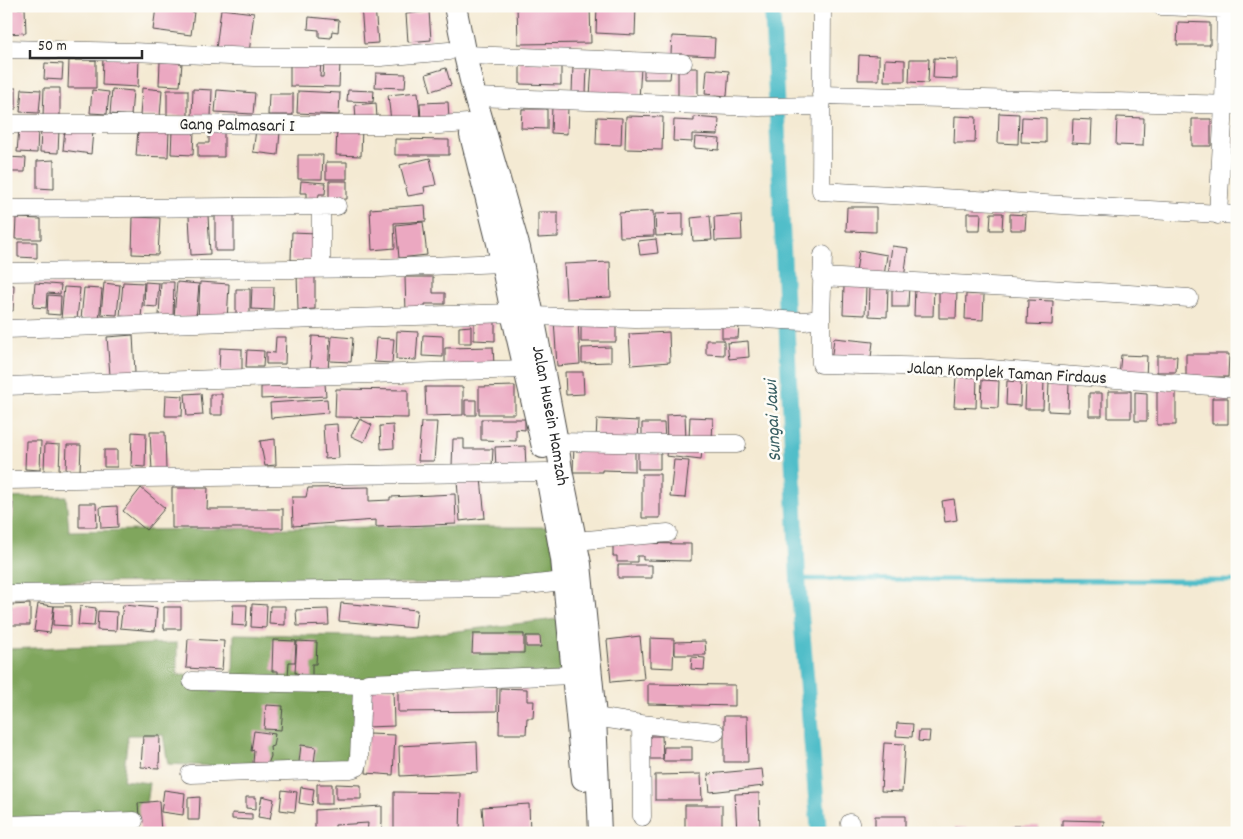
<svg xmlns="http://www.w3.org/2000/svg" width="1243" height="839" font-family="Dekko,sans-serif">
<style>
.forest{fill:#80a65d;stroke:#566844}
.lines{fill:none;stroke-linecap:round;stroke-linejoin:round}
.stream{stroke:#51bec9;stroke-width:4.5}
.canal{stroke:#51bec9;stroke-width:16}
.building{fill:#eba8c1}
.minor-casing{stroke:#494844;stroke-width:19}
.tertiary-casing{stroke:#494844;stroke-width:24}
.minor{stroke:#fff;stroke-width:18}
.tertiary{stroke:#fff;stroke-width:22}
.labels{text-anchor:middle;stroke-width:5;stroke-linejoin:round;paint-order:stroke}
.street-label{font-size:18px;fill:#2b2b2b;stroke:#fdfcf7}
.water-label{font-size:19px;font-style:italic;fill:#385e62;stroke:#fdfcf7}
</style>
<rect width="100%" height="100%" fill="#fdfcf7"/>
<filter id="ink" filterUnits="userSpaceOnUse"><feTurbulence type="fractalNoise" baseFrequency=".02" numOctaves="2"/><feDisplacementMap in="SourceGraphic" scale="10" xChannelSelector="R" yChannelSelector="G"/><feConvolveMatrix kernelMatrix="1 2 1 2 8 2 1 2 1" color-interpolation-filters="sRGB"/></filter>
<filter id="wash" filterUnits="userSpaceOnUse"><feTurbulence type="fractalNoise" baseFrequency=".0096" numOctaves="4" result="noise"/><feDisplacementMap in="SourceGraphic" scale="20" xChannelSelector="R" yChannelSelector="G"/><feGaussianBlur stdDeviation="1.12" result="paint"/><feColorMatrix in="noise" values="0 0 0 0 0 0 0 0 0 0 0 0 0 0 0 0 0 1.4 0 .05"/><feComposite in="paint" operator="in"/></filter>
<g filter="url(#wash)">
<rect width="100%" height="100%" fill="#f4ead3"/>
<path class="forest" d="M66 496 69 531 376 527H553L562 584 6 582V498Z
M582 616 588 673 360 681 351 769 296 770 168 764 163 735H128L123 780 149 783 144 818 6 820V649L177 643V675L233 674 234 634 408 637Z"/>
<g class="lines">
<path class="stream" d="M798 579 1237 581"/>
<path class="canal" d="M772 6 798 579 819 833"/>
</g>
<g id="blocks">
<path class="building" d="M361 6H375L378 43 364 44Z
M517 6H590L591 43 518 44Z
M597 6H636L635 35 596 33Z
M156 7 194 12 191 35 153 30Z
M25 8 26 33 6 34V9Z
M221 9 254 13 249 53 216 49Z
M429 11 431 40 408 42 406 14Z
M309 17 339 20 338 32 332 31 331 38 319 37V30L308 29Z
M1178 22 1210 23V45H1177Z
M672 36 715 38 714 56 671 54Z
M859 55 879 56V80H858Z
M103 57 139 58 138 87 102 85Z
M934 58 957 59V79L933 78Z
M885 59 905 60V81H884Z
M910 59H929L928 83 909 82Z
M69 60H96V88H68Z
M290 60H321L320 77H323L324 62H340L339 87 290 86Z
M160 62 182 63 180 86 159 85Z
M520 62 561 63V85L520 84Z
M45 63 63 64 62 80 44 79Z
M592 65 641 68 639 99 590 96Z
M573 66 587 67 586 94 572 93Z
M644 67 671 68 670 79H644Z
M446 68 451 85 431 91 426 74Z
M678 68H698V96H678Z
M707 69 729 71 727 96 705 94Z
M376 73 406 74 405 88 375 87Z
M6 88H16V109H6Z
M44 88H60V116H43Z
M142 88 162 90 160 117 140 116Z
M22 89 41 90 39 113 20 112Z
M112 89 133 91 131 116 110 114Z
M193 89 212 90 211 117H192Z
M92 90 109 92 107 114 90 113Z
M167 90H188V116H167Z
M217 90 255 93 253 114 215 112Z
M348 90 374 91 373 102 347 101Z
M298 91 340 93 339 115 297 113Z
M418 92 420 118 391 121 388 95Z
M269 94H293V115H268Z
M448 102 449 119 421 121 420 103Z
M376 103 377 118 356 120 355 105Z
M552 106 568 107 567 134 551 133Z
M522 109H547V129L521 128Z
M999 113 1019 114 1018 144 998 143Z
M626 116 663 117 662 150 625 149Z
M955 116 976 117 975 143H954Z
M597 117 622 118 621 145 596 144Z
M694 117 719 119 718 135 692 134V142L673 141 674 120 694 121Z
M1022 117 1046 118V143L1021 142Z
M1117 117 1144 118 1143 146 1116 145Z
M1073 119 1092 120 1091 144 1072 143Z
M1192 119H1211V146H1192Z
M337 127H362L361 156 336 155Z
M19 128 38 129 37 153 17 152Z
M65 128 93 131 91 154 63 150Z
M209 128H224V157H198V143H209Z
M1235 128H1237V155H1235Z
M41 129 59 130 58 153 40 152Z
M138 130 169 131 168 157 136 156Z
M172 130H194L193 155 171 154Z
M256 130 280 132 278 155 253 152Z
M695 137 720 139 719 150 694 148Z
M395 139 449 140V155H395Z
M298 155H323L322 179H298Z
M6 157 26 158 25 172H11L10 187H6Z
M430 158 436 185 424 187 425 193 408 196 400 165Z
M54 160V189L37 188V161Z
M326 162H347V179H326Z
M301 181 326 183 325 194H319L318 202 307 201V193H300Z
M329 181H347V199L329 200Z
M425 205 426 221 394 223 395 248 372 250 370 209Z
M847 207H876V232L846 231Z
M653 211 654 236 620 237 619 213Z
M538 212H558V237L538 238Z
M215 213H234V251H215Z
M683 213V235L656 236 655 214Z
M967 213H981L980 231H967Z
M991 213H1003L1002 230H990Z
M1010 214 1026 215 1025 230H1010Z
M208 215 210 254 191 255 189 216Z
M741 215 742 240 715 241 714 217Z
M710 216 712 240 693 241 691 218Z
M133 217 160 218 158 255 132 254Z
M16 218 41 219V239H15Z
M423 222 427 255 399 258 396 225Z
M292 232 317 233 316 261 291 260Z
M656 239 658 253 640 255 638 241Z
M18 242H37V258L18 257Z
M892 246 908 248 904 279 888 276Z
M859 250 887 255 884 276 856 272Z
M610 262 611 297 566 299 564 264Z
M297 274H315V309L298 310Z
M405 277H433V293H445V304H425V312L406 313Z
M123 282 144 283 141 318 120 316Z
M145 282 159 283 157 307 144 306Z
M161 282H174L173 317 159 316Z
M177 282 199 284 196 319 174 317Z
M200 282 229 284 227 321 198 320Z
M35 283 61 285 60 294 47 293 46 308 33 307Z
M104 283 120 285 117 315 101 314Z
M6 285H14L13 311H6Z
M892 285H909L908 307H892Z
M844 286 866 287 865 315 843 314Z
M870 286H888L887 317 869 316Z
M64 287 80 288 77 320 61 319Z
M252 287H274L273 310 251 309Z
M915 287H934L933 316H914Z
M84 288 102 289 99 321 81 319Z
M236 289H250V314H236Z
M939 291 957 292 956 318H939Z
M966 294 984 295 983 320 965 319Z
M48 295 61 296 60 315 47 314Z
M1028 300 1053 301 1052 325 1027 324Z
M578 319 580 364 557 366 554 320Z
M474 321H495V341L474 340Z
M581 325H616V342H581Z
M722 325 739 326 738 338H722Z
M471 326V343H459V327Z
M397 331 418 332 416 360 396 359Z
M669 332 670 362 631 365 629 334Z
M133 335 135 373 110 375 107 337Z
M423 335 443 336V357L422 356Z
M312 336 330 337 328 372 310 371Z
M332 336 353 338 351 362 330 361Z
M276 337H286L285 364H266V352L275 353Z
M376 338 394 339 392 363 374 362Z
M834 338 873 342 870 365 831 362Z
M706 340H724V355L706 354Z
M748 341 749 357 729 359 727 343Z
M493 347 494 365H445V348Z
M611 347V362L582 363V348Z
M220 348 242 349V371H219Z
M247 350 264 351 263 367H246Z
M1186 354H1229L1228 377H1186Z
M1121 355 1147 356 1146 378 1119 377Z
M1235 355H1237V378H1234Z
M1157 356H1177L1176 372H1157Z
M565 372H583L584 394 566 395Z
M956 377H977L976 408 954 407Z
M1026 379 1044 380 1043 409H1025Z
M982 380 999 381 998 408 981 407Z
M1007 381 1021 382 1020 406 1006 405Z
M1049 381H1069L1068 412 1048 411Z
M325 384 326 396 261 399V387Z
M515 386V414H479V387Z
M425 387H463V415L426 416Z
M336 389 408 390V418L335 417Z
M1157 389H1176V425H1157Z
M1108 391H1131V418H1108Z
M1135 392 1147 393V421H1135Z
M201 393 203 415 187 416 185 394Z
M1089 393H1102V416H1089Z
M210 394H222V415H210Z
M166 395 183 396 182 416H165Z
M1235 397H1237V425H1234Z
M1212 398H1228V424H1212Z
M327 399 328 413 271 418 270 403Z
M465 400H476V415H465Z
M685 414 686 441 667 442 666 415Z
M690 417 713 418 712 440 689 439Z
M360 419 372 425 364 442 351 436Z
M481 419H525V430L516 429V441L481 440Z
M597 419 639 421 638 442 596 440Z
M421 422H437L434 461H418Z
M642 423H664L665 440 642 441Z
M337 424 339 458 325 459 323 425Z
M393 425 394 448 381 449 380 426Z
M132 432 146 433 145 467 131 466Z
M150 432H165L166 470 152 471Z
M275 439 276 465 265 466 260 441Z
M453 439H464V449H493L492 466H452Z
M26 441H41L40 470 25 469Z
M45 444 60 445 59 471H44Z
M67 445H81L80 471H66Z
M574 445 635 451V471L602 470V472H573Z
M525 446 526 467 496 468 495 447Z
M667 447 702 450 701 460 666 456Z
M638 448H660V469H638Z
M104 450H117V467H104Z
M674 460 689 461 685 498 670 497Z
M642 474H660V518H642Z
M481 478 485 518 460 521 457 480Z
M369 487V501L390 500V497L455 494 456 524 376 527V520L293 526 292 497H306L308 488Z
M141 488 165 508 146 530 123 511Z
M172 488H208L207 509H283V528H172Z
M954 499 957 520 945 522 942 501Z
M6 502 13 503 11 522H6Z
M79 503H96L97 527H79Z
M117 506 118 527 101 528 100 507Z
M613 543 691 544V561L643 560V556H637V562H617V556H613Z
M618 565H652V578H618Z
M341 603 417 610 415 628 339 621Z
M30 604V625H11V605Z
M38 604 54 606H71V626L53 625 54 606 50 633 34 631Z
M252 604 267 605 266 628 251 627Z
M123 605 157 608 155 631 120 628Z
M233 605H247L246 626 232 625Z
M80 606 96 608 94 626 78 625Z
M270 606H285V625L269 624Z
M164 607H181V629H164Z
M328 609 329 625 297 626 296 610Z
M98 611 117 612 116 631 97 630Z
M473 634H524V653H472Z
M526 636H540L541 647H526Z
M640 636 644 679 611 682 607 640Z
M650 638 674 639 673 668 650 667Z
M188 639 224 641 222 670 186 668Z
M273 640 296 641 295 662H289L288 676 278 675V671H272Z
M297 641 317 642 316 664H312V678L302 677V674L295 673Z
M705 641 706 655H675V642Z
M692 657 705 658 704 670 691 669Z
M648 684 735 685V706L648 704Z
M497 687V711L398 712V688Z
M393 688 394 726 367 727 365 689Z
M500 688 527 689V701H534L533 718H527L526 734H499Z
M266 705 283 706 281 730 264 729Z
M724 716H747L748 762H724Z
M897 723 913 724 912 737 896 736Z
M254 731 275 734 273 746 270 747 271 756 268 764 253 763 254 750 251 751Z
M919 731H930L929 742 918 741Z
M368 734 395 735 393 775 366 773Z
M143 736H160L159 768 141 767Z
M646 736H662L663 759H646Z
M477 742 478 772 400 776 399 746Z
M884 743 905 744 902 792 881 791Z
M301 745 316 747 314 763 299 762Z
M664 747H692V761H663Z
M762 769 764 786 710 792 708 774Z
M701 774 702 800H655V775Z
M317 784H332V804H317Z
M336 784 361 785V799H336Z
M301 787 314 789 312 805 299 803Z
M164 790 185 793 183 815 161 812Z
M282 790 297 792 295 812 280 810Z
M394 792 461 793 460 833H394Z
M759 793 760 833H737L735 794Z
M262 796 274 799 270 819 258 817Z
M200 797 199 820H188V798Z
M246 797H256V809L246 808Z
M159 801 161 833H140L138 803Z
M529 804 530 833H484L482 807Z
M685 805H722V833H685Z
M382 806V822L381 833H367L368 823 335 825V833H315V810Z
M232 813 252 814V820L232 819Z
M875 816H905V833H875Z
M1062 820 1104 821 1103 833H1062Z
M1013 826H1039V833H1013Z
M955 827 969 828V833H954Z"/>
</g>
</g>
<g filter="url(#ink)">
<use href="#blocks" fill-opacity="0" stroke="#494844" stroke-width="1"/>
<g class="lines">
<defs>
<path id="minor" d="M822 6 821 191 1237 215
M1161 6 1235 9
M6 49 132 52 254 57H381L449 51
M466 55 683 63
M821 95 1237 105
M475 97 759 107 821 106
M6 124H164L294 125H439L468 123
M6 209 337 206
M1218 215 1224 104 1226 9
M321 268V207
M6 272 381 268 502 263
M821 277 1084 291 1189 298
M533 316 635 319 740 318 804 321 821 319 823 255
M821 319V364L980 368 1062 375 1237 388
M6 329 512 313
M6 386 525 369
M557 442 670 444H737
M6 480 547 472
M575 541 668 533
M6 594 498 588 564 581
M192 681 365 685
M595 717 641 724 642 817
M641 724 715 732
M190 774 351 769 357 767 359 758 362 688 368 683 574 675
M850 823 851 833
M6 825 134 821"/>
<g id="tertiary">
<path id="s1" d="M455 6 464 51 475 97 519 248 533 316 557 442 561 470 580 564 595 717 600 833"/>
<path d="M471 135 498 243 512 313 543 447"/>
<path d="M548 481 562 559 583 779"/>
</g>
</defs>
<use href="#minor" class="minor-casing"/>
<use href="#tertiary" class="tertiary-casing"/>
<use href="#minor" class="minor"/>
<use href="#tertiary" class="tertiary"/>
</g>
</g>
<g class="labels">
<g class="street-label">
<text transform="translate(237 124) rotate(1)" y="6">Gang Palmasari I</text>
<text transform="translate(1007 372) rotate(3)" y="6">Jalan Komplek Taman Firdaus</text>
<text dy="6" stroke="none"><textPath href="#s1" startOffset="421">Jalan Husein Hamzah</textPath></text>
</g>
<g class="water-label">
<text transform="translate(771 421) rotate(-93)" y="7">Sungai Jawi</text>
</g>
</g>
<rect width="1243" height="839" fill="none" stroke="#fdfcf7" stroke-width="25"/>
<path d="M30 50v8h112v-8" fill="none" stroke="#2b2b2b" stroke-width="2.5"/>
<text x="38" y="50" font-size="15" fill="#2b2b2b" stroke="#fdfcf7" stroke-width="4" paint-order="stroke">50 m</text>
</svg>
